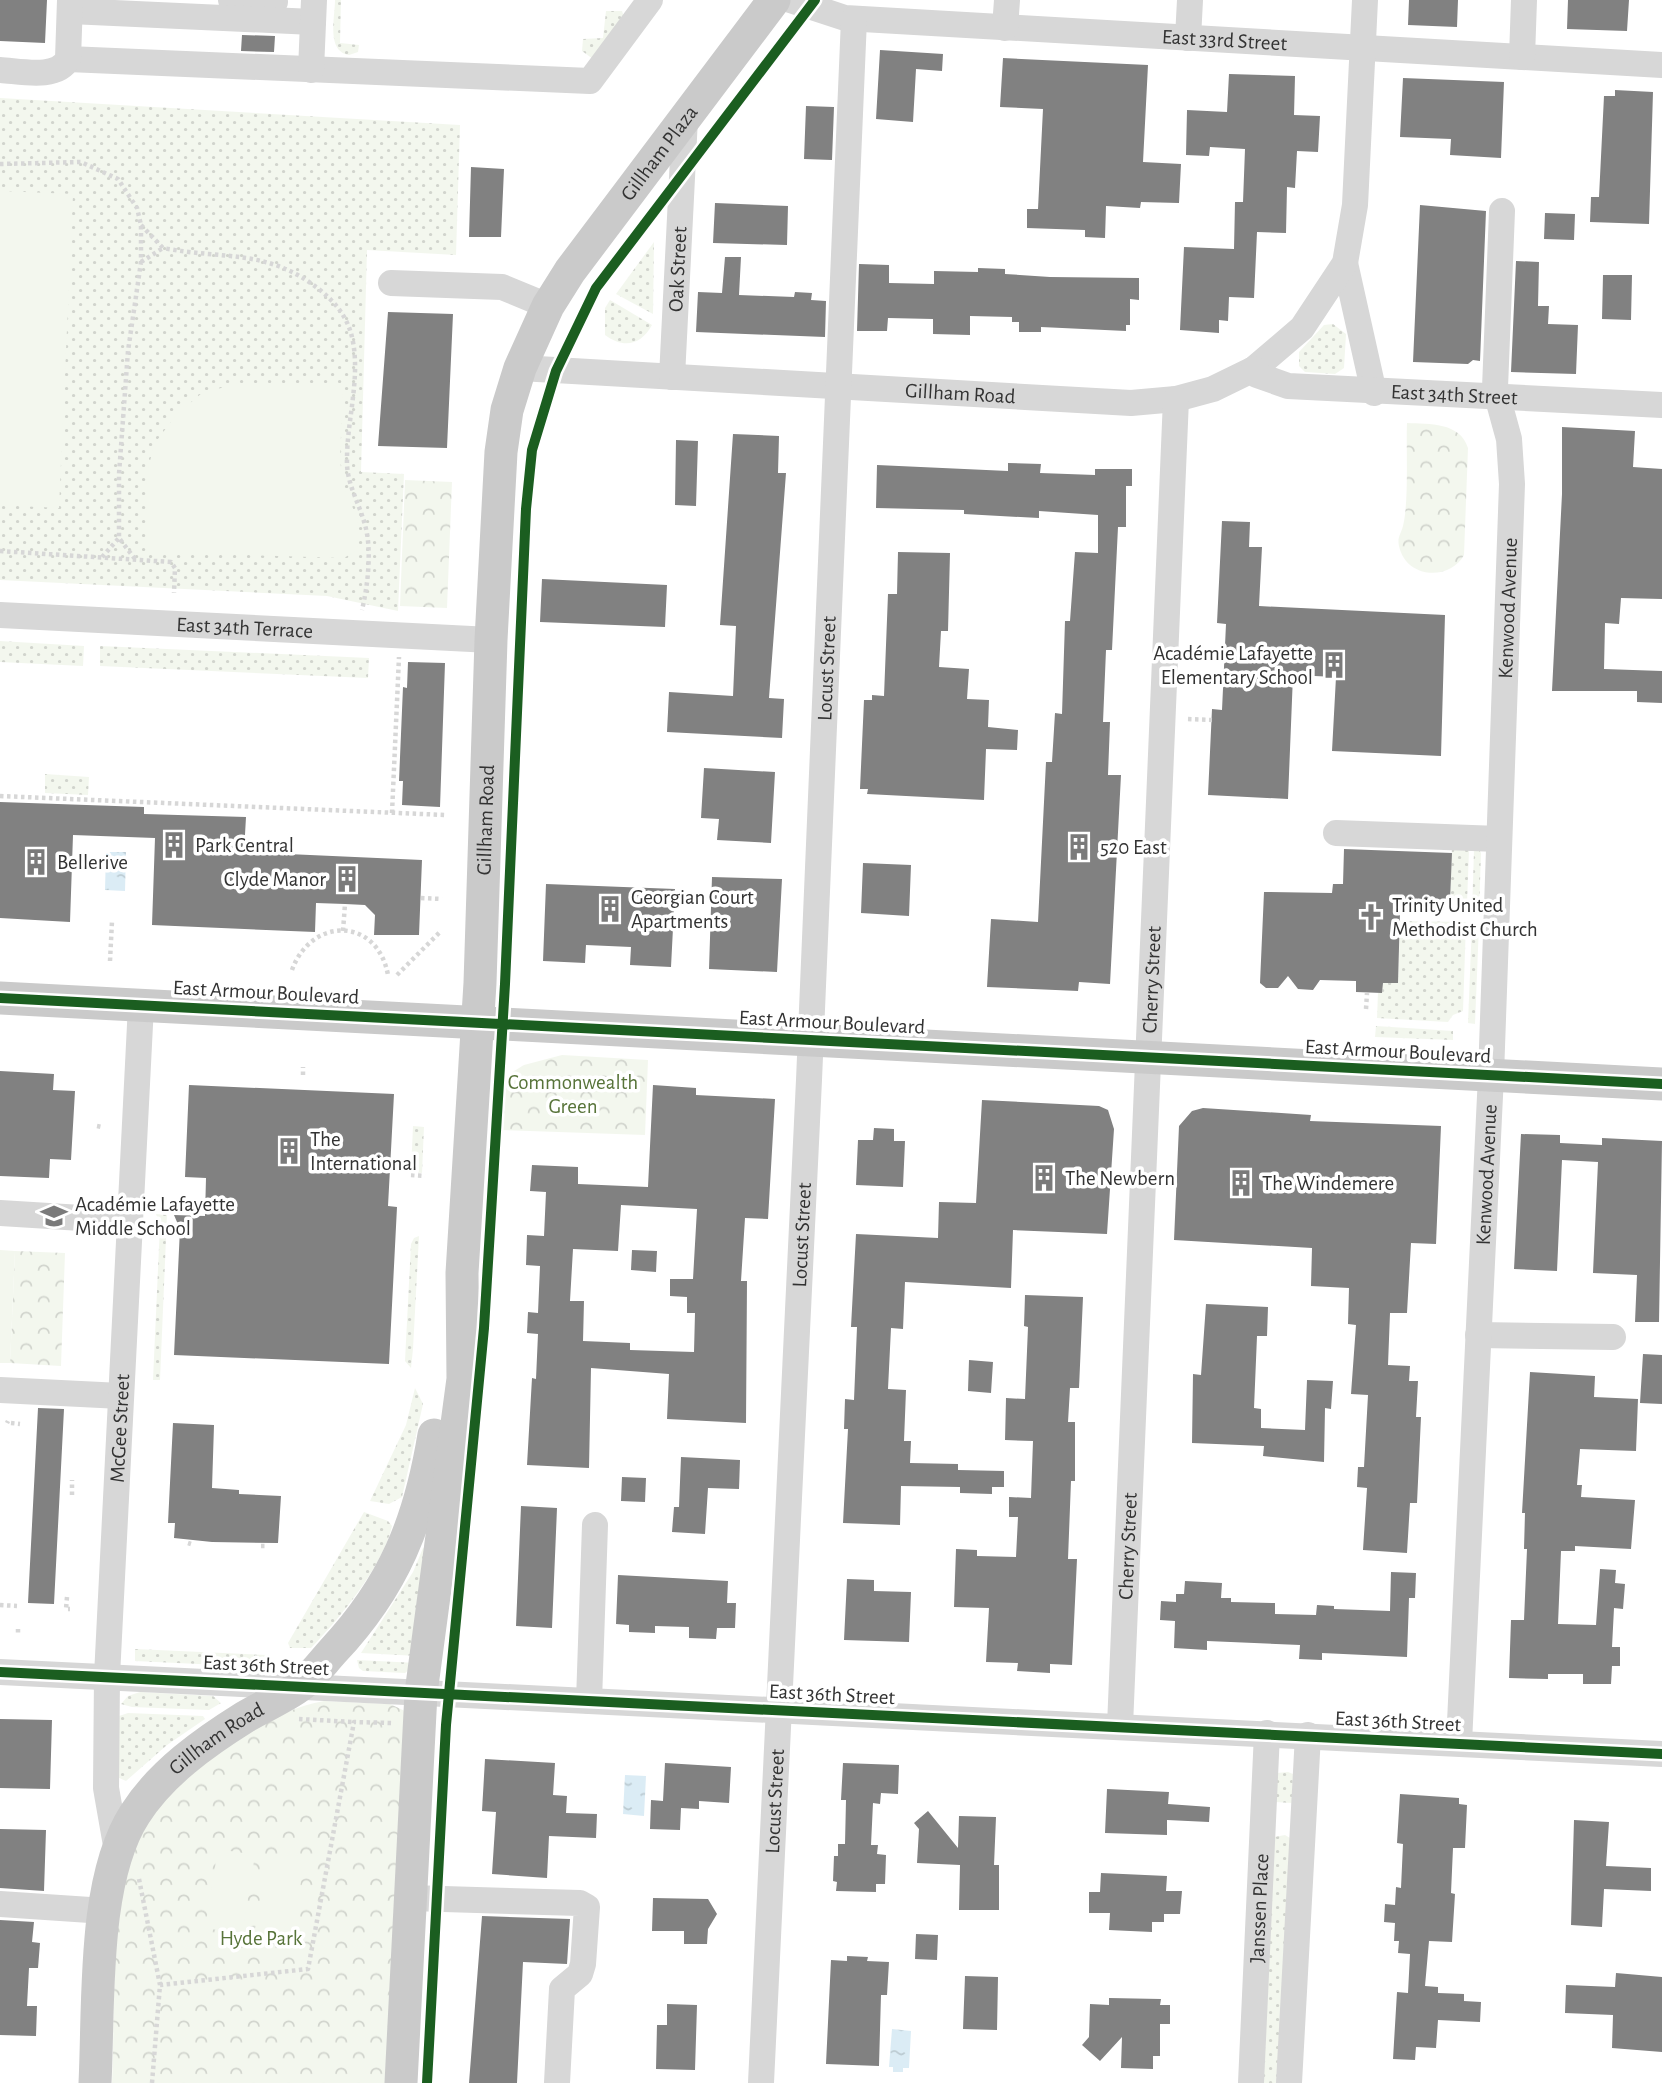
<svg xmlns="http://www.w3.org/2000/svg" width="1662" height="2083" font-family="'Alegreya Sans',sans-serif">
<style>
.grass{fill:url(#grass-dots)}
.park{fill:url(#park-crowns)}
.pitch{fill:#f3f7ee}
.water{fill:url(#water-ripples)}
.building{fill:#818181;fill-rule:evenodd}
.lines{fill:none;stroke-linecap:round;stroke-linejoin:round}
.path{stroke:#d7d7d7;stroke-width:4.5;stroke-dasharray:3.5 3.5;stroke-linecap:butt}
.minor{stroke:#d7d7d7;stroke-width:26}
.major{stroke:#cacaca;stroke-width:33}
.cycleway-casing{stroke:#fff;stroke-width:15}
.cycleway{stroke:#1b5e20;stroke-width:10}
.labels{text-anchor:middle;stroke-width:7;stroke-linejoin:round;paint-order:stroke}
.street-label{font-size:21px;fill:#333;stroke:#fff}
.poi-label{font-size:21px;fill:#333;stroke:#fff;text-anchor:start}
.park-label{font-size:21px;fill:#58743a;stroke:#fff}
</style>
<defs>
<pattern id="grass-dots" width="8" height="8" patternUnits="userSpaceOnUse" patternTransform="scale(1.75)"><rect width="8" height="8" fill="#f3f7ee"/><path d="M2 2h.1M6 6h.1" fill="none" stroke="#d1d4cd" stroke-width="1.8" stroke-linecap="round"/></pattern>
<pattern id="park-crowns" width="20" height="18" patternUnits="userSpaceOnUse" patternTransform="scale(1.75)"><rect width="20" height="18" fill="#f3f7ee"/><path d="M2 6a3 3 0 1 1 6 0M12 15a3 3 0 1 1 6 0" fill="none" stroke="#d1d4cd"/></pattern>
<pattern id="water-ripples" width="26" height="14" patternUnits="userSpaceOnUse" patternTransform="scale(1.75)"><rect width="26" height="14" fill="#dbecf5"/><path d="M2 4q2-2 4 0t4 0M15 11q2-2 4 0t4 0" fill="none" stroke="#bccbd2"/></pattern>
</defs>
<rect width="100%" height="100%" fill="#fff"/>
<path class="grass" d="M335 0H341L340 43 359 45 358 52 349 55C326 51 335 18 335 0Z
M606 11H622L624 17 593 59 582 51 583 39 603 38Z
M0 98 460 125 456 255 367 250 361 472 404 474 398 611 327 596 0 580Z
M654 242 653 314 616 294Z
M610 300 652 325C641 345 624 349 605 335V308Z
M1333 324 1346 334 1344 368 1335 374 1305 372 1299 366V352L1324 325Z
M0 641 84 646 83 666 0 662Z
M100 646 369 658 368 678 100 666Z
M45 774 89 777 88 795 45 793Z
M1452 846 1469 850 1467 903 1450 902Z
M1478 848 1481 853 1479 912 1472 913 1474 850Z
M1400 921 1466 922 1463 1011 1453 1015 1448 1022 1377 1018 1378 993H1382L1383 983H1398Z
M1472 923 1479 924 1475 1024 1468 1023Z
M1376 1026 1453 1031V1040L1375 1037Z
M413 1126 424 1127 422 1173 411 1172Z
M156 1214 167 1215 160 1380H153L160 1225Z
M419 1236 413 1349 411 1368 405 1361 411 1244 414 1238Z
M415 1388 423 1404 402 1497 389 1504 370 1501 406 1425Z
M364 1512 388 1521 392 1526C383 1566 340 1618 311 1648H290L288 1643Z
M423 1548 430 1551 418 1656 361 1653 413 1572Z
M135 1649 267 1655 269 1660 265 1666 259 1667 135 1661Z
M357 1660 417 1663 405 1673 363 1671 359 1668Z
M140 1692 213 1696 221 1703 209 1710 132 1707 121 1704 128 1696Z
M128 1713 203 1716 205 1719 167 1745 126 1781 117 1777 119 1716Z
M1288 1772 1293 1774 1292 1803 1275 1802 1277 1773Z
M1285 1835 1290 1838 1284 2083H1257L1274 1837Z"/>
<path class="park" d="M1407 423C1429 424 1460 422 1468 448L1464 555C1450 581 1406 579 1399 546 1397 537 1401 534 1403 526 1409 502 1406 450 1407 423Z
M405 480 452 482 447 608 400 606Z
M562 1055 648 1060 645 1135 500 1130 506 1076 524 1065Z
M15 1251 65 1253 61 1366 10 1363Z
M324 1701 390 1704 407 1712 396 2083H112C115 2020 110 1887 139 1835 160 1798 193 1770 229 1746 259 1726 288 1707 324 1701Z"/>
<path class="pitch" d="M0 191 73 194 59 508 0 505Z
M240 383H343L340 461 345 491 358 519 357 550 344 558 147 552 146 475 155 443 176 415 202 393Z
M0 1250 15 1251 10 1363H0Z
M218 1849 255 1855 242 1934 205 1928Z
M267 1857 304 1863 291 1941 254 1935Z"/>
<path class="water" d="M106 852H126L125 891 105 890Z
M625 1775 646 1776 644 1816 623 1814Z
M892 2029 911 2031 909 2068H903V2072H893V2067H889Z"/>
<path class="building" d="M0 0H47L45 43 0 41Z
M1409 0H1458L1457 27 1408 25Z
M1568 0H1629L1627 31 1567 29Z
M242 35 275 36 274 52 241 51Z
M880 50 943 54 942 71 916 69 913 122 876 119Z
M1003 58 1148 65 1143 162 1181 164 1179 203 1141 202 1140 208 1106 206 1105 238 1085 237V230L1027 228V209H1038L1043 109 1000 107Z
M1229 74 1295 76 1294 115 1320 116 1318 152 1297 151 1295 188 1287 187 1286 233 1257 232 1254 298 1229 297 1228 321 1219 320V333L1180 330 1184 247 1234 249 1235 202H1243L1245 149 1210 147 1209 156 1186 155 1187 110 1227 112Z
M1403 78 1504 82 1501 158 1450 155 1451 139 1400 137Z
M1615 90 1653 92 1649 224 1590 222 1591 197H1599L1604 96H1615Z
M806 106 834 107 832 160 804 159Z
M471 167 504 169 501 237H469Z
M715 203 788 206 787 245 713 243Z
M1420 205 1486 211 1480 361 1473 360 1468 364 1413 362Z
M1545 213 1575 214 1574 240 1544 239Z
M725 257H741L739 295 794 297 795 292 812 293 811 300 826 301 825 337 696 332 698 292 722 293Z
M1516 261 1539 262 1538 306H1549L1548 324 1578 325 1576 374 1511 372Z
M859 264 889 265V283L934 284V271L978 272V268L1005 269V274L1050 277 1139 278V300L1130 299V325H1126V331L1041 327V332H1019V322H1012V317L970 316V335L933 334V319L888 318 887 331H857Z
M1603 275H1632L1631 320 1602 319Z
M388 312 453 314 447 448 378 446Z
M1562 427 1635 431 1633 467 1662 469V599L1621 598 1619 624 1605 623 1604 669 1662 671V703L1637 702V691H1552L1562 494Z
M733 434 779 436 778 473H786L769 698 784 699 782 738 667 732 669 692 733 696 736 626 720 625Z
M676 440 698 441 696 506 675 505Z
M1008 463 1041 464 1040 473 1095 475V469H1132V486H1126V527H1118L1112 650H1106L1103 722H1110L1108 775H1121L1110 984 1079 982 1078 991 987 987 991 919 1038 922 1046 762H1052L1055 713 1062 714 1065 621H1070L1075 552 1098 553V515L1039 511V518L964 514V510L876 508 877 465 1008 471Z
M1222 521 1250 522 1249 547H1262L1259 606 1445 615 1441 756 1332 751 1336 677 1293 675 1288 799 1208 795 1212 709 1222 710 1226 624 1217 623Z
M898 552 950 553 948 631H941L939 667 969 669 967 699 989 700 988 727 1018 730 1017 750 986 749 984 800 867 794 868 789H860L864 700H872V695L884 696 888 594H897Z
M542 579 667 585 665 627 540 622Z
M408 662 445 663 440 807 402 805 403 781H399L403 687 407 688Z
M704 768 775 772 771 843 717 840 719 819 701 818Z
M0 802 144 807V814L246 817 244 852 422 860 419 935H374L375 915 365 905 345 904 316 903 315 932 152 925 155 838 73 835 70 922 0 918Z
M1344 849 1452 853 1450 901H1414V913L1400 912 1398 983H1383L1382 993 1356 992V981L1320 980 1313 990 1298 989 1288 976 1278 988H1266L1260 983 1264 892 1332 893 1333 884H1343Z
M863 863 911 865 909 916 861 913Z
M712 877 782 879 777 972 709 969Z
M546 884 675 889 671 967 630 965 631 947 586 945 585 963 543 961Z
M0 1071 54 1074 53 1090 75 1091 71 1160 50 1159 49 1178 0 1176Z
M189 1085 394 1094 388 1206 397 1207 389 1364 174 1355 180 1229 174 1215 205 1216 206 1178 185 1177Z
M653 1085 696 1088V1095L775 1099 768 1219 745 1218 741 1281H747L746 1423 667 1419 669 1374 591 1368 589 1468 527 1465 532 1378 536 1379 538 1334 527 1333 528 1312 538 1313 540 1266 526 1265 527 1235 544 1236 546 1192 530 1191 532 1165 578 1167V1184L648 1187ZM621 1205 697 1209 693 1279H670V1296L687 1297V1313H695L694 1352 630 1350V1343L583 1341 584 1301H570L573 1249 618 1251Z
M982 1100 1099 1106 1108 1110 1114 1129 1107 1234 1013 1230 1011 1288 905 1282 903 1329 891 1328 888 1389 906 1390 904 1441H911L910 1463 958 1464V1470L1004 1471V1487H992V1494L960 1493V1487L901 1486 900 1525 843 1523 848 1429H844L845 1399 854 1400 857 1327H851L856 1234 938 1238 939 1202 976 1203Z
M1203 1108 1311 1115 1310 1121 1441 1126 1436 1244 1411 1243 1407 1313H1390L1388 1365 1410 1366 1409 1381H1418L1416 1417H1421L1417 1503H1410L1407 1553 1363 1550 1367 1488 1357 1487 1358 1467H1364L1368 1395 1351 1394 1356 1325 1348 1324 1349 1288 1311 1286 1312 1248 1174 1240 1179 1126 1192 1111Z
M874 1128 894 1129V1141H905L903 1187 856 1185 858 1140H873Z
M1521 1134 1560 1135V1143L1602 1145V1138L1662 1141 1659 1322H1635L1637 1275 1593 1273 1598 1162 1562 1160 1557 1271 1514 1269Z
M632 1250 657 1251 656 1272 631 1270Z
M1025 1295 1083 1297 1079 1388H1070L1068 1422H1075V1481H1071L1068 1559H1077L1072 1665 1050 1664V1673L1017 1671 1018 1663 986 1662 989 1608 954 1607 956 1549 977 1550V1556L1016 1557 1018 1517H1009V1497L1031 1498 1033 1441 1005 1440 1006 1398 1025 1399 1028 1327 1024 1326Z
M1206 1304 1268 1307 1267 1336H1257L1254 1408 1261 1409V1428L1305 1430 1307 1380 1333 1381 1331 1409 1325 1408 1324 1462 1263 1456 1264 1446 1192 1443 1193 1374 1201 1375Z
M1643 1354 1662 1355V1404L1640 1403Z
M969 1360 993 1362 991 1393 968 1391Z
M1530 1372 1595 1376 1594 1397 1638 1399 1636 1451 1580 1449 1577 1485H1582L1581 1497 1635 1500 1631 1549 1575 1546V1551H1561L1558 1624 1596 1625 1600 1569 1616 1570 1615 1583 1625 1584 1623 1609 1614 1608 1612 1647H1620V1666H1612L1611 1684H1583V1674H1548V1679L1509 1678 1511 1620H1524L1527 1549H1524L1525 1513H1522Z
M38 1408 64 1409 54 1604 28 1603Z
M173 1423 214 1425 212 1488 239 1490V1494L281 1496 278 1543 212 1542 174 1538 175 1523H168Z
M681 1457 740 1460 739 1489 708 1488 705 1534 672 1532 674 1507H679Z
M622 1477 646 1478 645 1502 621 1501Z
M521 1506 557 1508 552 1628 516 1626Z
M1391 1572 1416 1573 1415 1598H1409L1407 1657 1322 1653V1660L1299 1659 1300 1645 1207 1641V1650L1174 1648 1175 1621 1160 1620 1161 1601 1176 1602V1594H1184L1185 1581 1222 1583 1221 1598H1231V1602L1275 1603V1614L1316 1615 1317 1605 1334 1606V1609L1390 1611Z
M618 1575 728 1581 727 1603H736L735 1628H717L716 1639 689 1638V1627L655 1626V1633L629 1632V1625L616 1624Z
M847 1579 874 1580V1591L911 1592 909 1642 844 1640Z
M0 1719 52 1720 50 1789 0 1788Z
M485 1759 555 1763 553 1795 567 1796 566 1813 597 1814 596 1838 549 1836 547 1878 492 1874 496 1812 482 1811Z
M665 1763 731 1767 729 1803 699 1801V1809L681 1808 680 1830 650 1829 651 1800 663 1801Z
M843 1763 899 1765 898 1794 881 1793 880 1804 873 1803 871 1845H878L877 1854 886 1855 885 1884H876V1892L836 1891 837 1882 833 1881 834 1856H838V1844H845L846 1800H841Z
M1107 1789 1169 1792 1168 1804 1210 1807 1209 1822 1167 1820V1835L1105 1833Z
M1400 1794 1459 1798V1804L1467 1805 1465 1848H1453L1451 1893 1455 1894 1452 1942 1429 1941 1425 1986 1438 1987V1993L1464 1994V2001L1481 2002 1480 2022 1438 2020 1436 2048 1416 2047 1415 2060 1393 2059 1397 1992 1408 1993 1410 1954 1398 1953 1399 1941H1394L1395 1923 1384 1922 1385 1904 1395 1905 1396 1887 1401 1888 1403 1844 1397 1843Z
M928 1811 958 1848 959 1816 996 1817 994 1865H999V1910H959L960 1865 917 1863 919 1829 914 1823Z
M1574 1820 1609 1822 1606 1866 1651 1868V1891L1604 1889 1602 1927 1571 1925Z
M0 1829 46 1830 44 1891 0 1888Z
M1101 1873 1167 1876 1166 1891H1182L1180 1914H1164V1922H1152V1932L1109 1930 1110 1913H1089V1892H1100Z
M653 1898 708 1899 717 1914 708 1929 707 1944H684V1931H652Z
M482 1916 570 1919 567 1964 523 1962 517 2083H469Z
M0 1920 34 1922 32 1942 40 1943 38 1968H29L27 2006H37L36 2036 0 2035Z
M916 1934 938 1935 937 1960 915 1959Z
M847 1956 868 1957 867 1961 889 1962 887 1995H881L879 2066 826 2064 831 1960 847 1961Z
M1616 1973 1662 1977V2052L1612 2048 1613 2015 1565 2013 1566 1985 1615 1987Z
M965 1976 998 1977 997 2030 963 2029Z
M1109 1998 1161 1999 1160 2005H1170V2024H1160V2056H1153V2069L1121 2068 1122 2037 1100 2061 1082 2045 1089 2037 1090 2004 1109 2005Z
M667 2004 697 2005 695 2070 656 2069 657 2025H667Z"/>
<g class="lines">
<path class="path" d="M0 164 81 162 118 179 137 208 141 225V262L128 351 119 474V538L135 559
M141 225 163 248C224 260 267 248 320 290 337 304 349 319 353 342 360 380 347 421 347 459 346 483 359 502 365 525 372 549 368 585 362 610
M141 262 163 248
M0 551 171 562 175 568 174 593
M102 557 119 538
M1188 719 1212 720
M0 796 445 815
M392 813 399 657
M421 898 442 899
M1432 903V913
M343 931 345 904
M110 961 112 921
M292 970C311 917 377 916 388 975
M397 975 441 931
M1366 1009 1367 993
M303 1075V1067
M97 1126 102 1127
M411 1175 425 1176
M7 1423 8 1421
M11 1423 20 1424
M72 1495V1480
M188 1543 191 1544
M261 1546H265
M67 1597 66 1609H70
M0 1605 17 1606
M18 1629V1635
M299 1719 353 1722
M139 1879 160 1985
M152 2083 160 1985 308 1969 354 1722 392 1723"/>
<g class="minor">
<path d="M231 0 275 2"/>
<path id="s1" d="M790 0 845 18 1662 65"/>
<path d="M70 11 313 22"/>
<path d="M1005 28 1007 0"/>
<path d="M1188 38 1190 0"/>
<path d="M1522 57 1524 0"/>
<path d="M68 59 590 81 650 0"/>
<path d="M0 70C20 71 57 80 68 59L70 0"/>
<path d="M311 70 314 0"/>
<path d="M1345 263 1374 393"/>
<path d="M391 283 502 287 548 306"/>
<path id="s2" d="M520 368 1131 403 1176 399 1213 389 1254 369 1302 328 1345 263 1355 205 1365 0"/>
<path id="s3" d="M1254 369 1257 375 1288 386 1662 405"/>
<path id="s4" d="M672 377 685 118"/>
<path id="s5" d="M0 615 491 640"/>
<path d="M1336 833 1499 839"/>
<path d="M0 1213 130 1221"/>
<path d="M1478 1335 1613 1337"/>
<path d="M0 1390 121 1396"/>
<path d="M0 1672 1662 1754"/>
<path d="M589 1701 595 1525"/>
<path id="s6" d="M1120 1726 1176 399"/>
<path id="s7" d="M1459 1743 1491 1075 1512 484 1509 439 1495 388 1502 211"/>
<path id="s8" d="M117 1851 106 1788 107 1676 141 1005"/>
<path d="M410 1898 580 1903 587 1907 583 1964 580 1974 562 1989 557 2083"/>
<path d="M0 1904 105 1911"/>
<path id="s9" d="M761 2083 809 1080 854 19"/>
<path id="s10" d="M1251 2083 1267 1733"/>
<path d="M1289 2083 1308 1735"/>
</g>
<g class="major">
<path d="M0 998 1662 1084"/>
<path id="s11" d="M95 2083C99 2005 92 1880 135 1814 161 1773 205 1742 245 1717 263 1706 284 1698 301 1685 313 1676 323 1662 333 1651 394 1586 420 1521 434 1435"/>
<path id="s12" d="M401 2083 421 1693 463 1379 462 1273 480 983 491 640 501 452 507 410 520 368 548 306 570 271 774 0"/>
</g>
<defs>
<path id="cycleway" d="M0 998 1662 1084
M0 1672 1662 1754
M427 2083 446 1725 484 1328 505 984 526 509 532 450 556 371 596 288 815 0"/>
</defs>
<use href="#cycleway" class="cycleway-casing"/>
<use href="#cycleway" class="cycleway"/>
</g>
<defs>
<symbol id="building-bare" viewBox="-9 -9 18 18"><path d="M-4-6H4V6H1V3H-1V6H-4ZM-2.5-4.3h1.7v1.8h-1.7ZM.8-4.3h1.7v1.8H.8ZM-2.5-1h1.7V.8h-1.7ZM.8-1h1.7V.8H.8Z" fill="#7a7a7a" stroke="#fff" stroke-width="2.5" paint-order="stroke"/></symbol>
<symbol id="church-bare" viewBox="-9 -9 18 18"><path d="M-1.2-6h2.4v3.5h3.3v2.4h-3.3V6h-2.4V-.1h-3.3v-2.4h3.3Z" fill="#7a7a7a" stroke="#fff" stroke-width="2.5" paint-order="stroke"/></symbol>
<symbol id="school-bare" viewBox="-9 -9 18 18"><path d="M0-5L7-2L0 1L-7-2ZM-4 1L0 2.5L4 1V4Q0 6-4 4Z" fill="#7a7a7a" stroke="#fff" stroke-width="2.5" paint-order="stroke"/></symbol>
</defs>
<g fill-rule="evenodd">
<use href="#building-bare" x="1315" y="646" width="38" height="38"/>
<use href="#building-bare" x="155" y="826" width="38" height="38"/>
<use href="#building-bare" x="1060" y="828" width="38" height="38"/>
<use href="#building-bare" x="17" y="843" width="38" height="38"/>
<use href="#building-bare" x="328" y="860" width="38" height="38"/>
<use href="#building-bare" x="591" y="890" width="38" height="38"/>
<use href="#church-bare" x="1352" y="898" width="38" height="38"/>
<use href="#building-bare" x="270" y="1132" width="38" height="38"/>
<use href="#building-bare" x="1025" y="1159" width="38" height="38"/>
<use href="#building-bare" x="1222" y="1164" width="38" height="38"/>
<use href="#school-bare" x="35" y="1197" width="38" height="38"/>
</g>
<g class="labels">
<g class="street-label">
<text dy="7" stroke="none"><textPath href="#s1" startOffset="438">East 33rd Street</textPath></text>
<text dy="7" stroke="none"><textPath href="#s12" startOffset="1979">Gillham Plaza</textPath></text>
<text dy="7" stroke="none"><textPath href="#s4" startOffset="108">Oak Street</textPath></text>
<text dy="7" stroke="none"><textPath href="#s2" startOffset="441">Gillham Road</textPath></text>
<text dy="7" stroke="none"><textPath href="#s3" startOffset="206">East 34th Street</textPath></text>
<text dy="7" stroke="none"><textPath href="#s7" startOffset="1136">Kenwood Avenue</textPath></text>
<text dy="7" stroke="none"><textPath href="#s5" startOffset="245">East 34th Terrace</textPath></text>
<text dy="7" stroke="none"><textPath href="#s9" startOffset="1416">Locust Street</textPath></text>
<text dy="7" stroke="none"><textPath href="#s12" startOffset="1267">Gillham Road</textPath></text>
<text dy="7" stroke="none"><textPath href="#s6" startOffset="747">Cherry Street</textPath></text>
<text transform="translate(266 992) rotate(3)" y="7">East Armour Boulevard</text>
<text transform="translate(832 1022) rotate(3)" y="7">East Armour Boulevard</text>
<text transform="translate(1398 1051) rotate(3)" y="7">East Armour Boulevard</text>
<text dy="7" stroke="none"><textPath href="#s7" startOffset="569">Kenwood Avenue</textPath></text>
<text dy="7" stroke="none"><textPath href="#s9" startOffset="849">Locust Street</textPath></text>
<text dy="7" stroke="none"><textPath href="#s8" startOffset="424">McGee Street</textPath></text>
<text dy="7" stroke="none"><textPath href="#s6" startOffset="180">Cherry Street</textPath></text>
<text transform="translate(266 1665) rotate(3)" y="7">East 36th Street</text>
<text transform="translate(832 1694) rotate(3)" y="7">East 36th Street</text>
<text transform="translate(1398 1721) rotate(3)" y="7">East 36th Street</text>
<text dy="7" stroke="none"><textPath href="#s11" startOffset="387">Gillham Road</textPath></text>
<text dy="7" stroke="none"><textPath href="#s9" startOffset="282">Locust Street</textPath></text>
<text dy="7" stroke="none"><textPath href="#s10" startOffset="175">Janssen Place</textPath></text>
</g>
<g class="poi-label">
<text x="1313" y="660" text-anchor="end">Académie Lafayette<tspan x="1313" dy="24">Elementary School</tspan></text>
<text x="195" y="852">Park Central</text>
<text x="1100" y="854">520 East</text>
<text x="57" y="869">Bellerive</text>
<text x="326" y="886" text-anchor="end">Clyde Manor</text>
<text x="631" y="904">Georgian Court<tspan x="631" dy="24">Apartments</tspan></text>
<text x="1392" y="912">Trinity United<tspan x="1392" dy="24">Methodist Church</tspan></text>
<text x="310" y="1146">The<tspan x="310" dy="24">International</tspan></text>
<text x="1065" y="1185">The Newbern</text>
<text x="1262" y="1190">The Windemere</text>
<text x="75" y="1211">Académie Lafayette<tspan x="75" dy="24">Middle School</tspan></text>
</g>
<g class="park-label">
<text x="573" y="1089">Commonwealth<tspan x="573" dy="24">Green</tspan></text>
<text x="261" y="1945">Hyde Park</text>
</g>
</g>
</svg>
